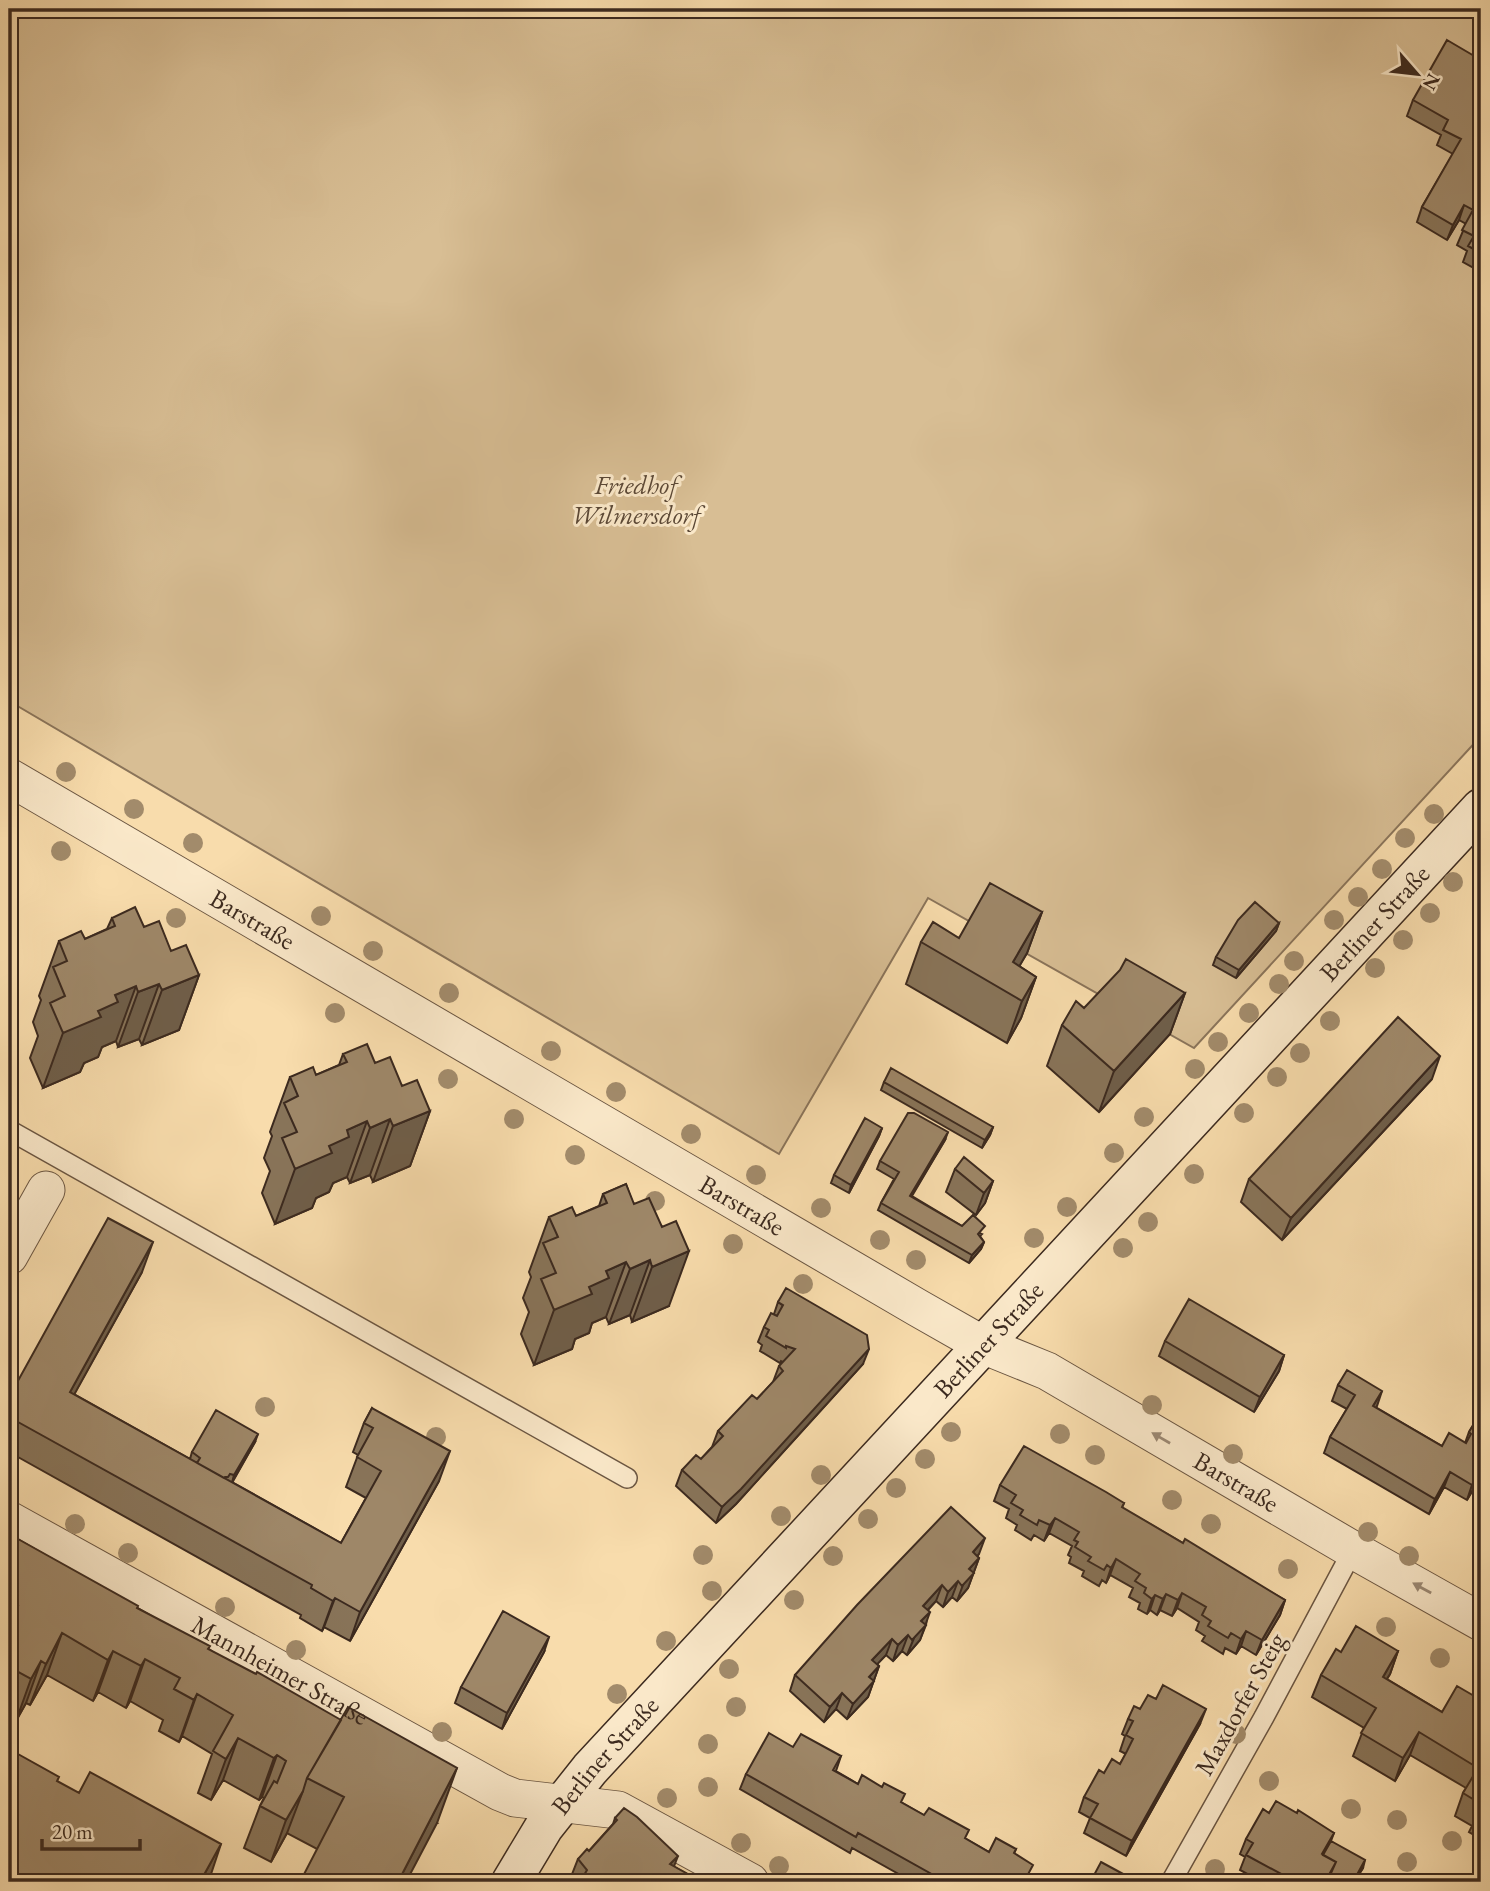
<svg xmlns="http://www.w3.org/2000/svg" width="1490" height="1891" font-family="'EB Garamond',serif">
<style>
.green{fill:#d8be94;stroke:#8a745a;stroke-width:2}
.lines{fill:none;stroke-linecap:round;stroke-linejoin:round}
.lane-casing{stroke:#6b5642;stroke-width:22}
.street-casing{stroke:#6b5642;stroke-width:39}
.secondary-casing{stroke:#3c2a1f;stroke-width:41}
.lane{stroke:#fae8c9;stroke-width:19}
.street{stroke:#fae8c9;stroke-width:37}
.secondary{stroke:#fae8c9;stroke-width:38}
.tree{fill:#a28b6b}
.wall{fill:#887459;stroke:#3c2a1f;stroke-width:2}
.shaded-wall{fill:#6f5e49;stroke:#3c2a1f;stroke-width:2}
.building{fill:#9e8768;stroke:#3c2a1f;stroke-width:2}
.oneway{fill:#9b8974}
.labels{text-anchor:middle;stroke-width:6;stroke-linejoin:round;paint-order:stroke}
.park-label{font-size:26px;font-style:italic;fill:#5b4836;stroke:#fae8c9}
.street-label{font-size:26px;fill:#3c2a1f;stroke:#fae8c9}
</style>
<rect width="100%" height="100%" fill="#f8dcac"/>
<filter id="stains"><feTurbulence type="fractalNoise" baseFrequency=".00286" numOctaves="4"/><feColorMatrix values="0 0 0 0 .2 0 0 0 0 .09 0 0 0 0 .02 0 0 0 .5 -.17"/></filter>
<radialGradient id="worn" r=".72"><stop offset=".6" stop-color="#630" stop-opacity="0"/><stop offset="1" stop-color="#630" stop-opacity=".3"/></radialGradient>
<path class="green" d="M9 9H1481V736L1194 1048 928 898 779 1154 9 701Z"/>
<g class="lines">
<defs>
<path id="lane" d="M9 1130 627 1478
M1171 1882 1264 1717 1353 1550"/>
<g id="street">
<path id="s1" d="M9 777 918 1308 983 1345 1047 1371 1353 1550 1481 1622"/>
<path d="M9 1256 46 1190"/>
<path id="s2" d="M9 1520 500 1792 515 1798 618 1810 750 1882"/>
</g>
<g id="secondary">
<path id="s3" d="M511 1882 544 1827 590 1769 1481 808"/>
</g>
</defs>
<use href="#lane" class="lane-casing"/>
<use href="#street" class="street-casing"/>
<use href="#secondary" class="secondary-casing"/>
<use href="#lane" class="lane"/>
<use href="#street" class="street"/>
<use href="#secondary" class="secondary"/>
</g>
<g class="tree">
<circle cx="66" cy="772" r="10"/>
<circle cx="134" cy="809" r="10"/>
<circle cx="1434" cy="814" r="10"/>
<circle cx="1405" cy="838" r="10"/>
<circle cx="193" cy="843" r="10"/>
<circle cx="61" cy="851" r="10"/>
<circle cx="1382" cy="869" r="10"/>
<circle cx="1453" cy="882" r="10"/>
<circle cx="1358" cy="897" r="10"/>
<circle cx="1430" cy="913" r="10"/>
<circle cx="321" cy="916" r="10"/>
<circle cx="176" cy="918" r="10"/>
<circle cx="1334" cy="920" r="10"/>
<circle cx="1403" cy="940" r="10"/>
<circle cx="373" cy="951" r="10"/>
<circle cx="1294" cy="961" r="10"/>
<circle cx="1375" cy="968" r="10"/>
<circle cx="1279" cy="984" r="10"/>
<circle cx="449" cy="993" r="10"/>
<circle cx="335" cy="1013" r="10"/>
<circle cx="1249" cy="1013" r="10"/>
<circle cx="1330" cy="1021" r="10"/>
<circle cx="1218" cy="1042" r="10"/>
<circle cx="551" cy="1051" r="10"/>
<circle cx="1300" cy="1053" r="10"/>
<circle cx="1195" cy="1069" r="10"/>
<circle cx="1277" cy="1077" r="10"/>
<circle cx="448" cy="1079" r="10"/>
<circle cx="616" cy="1092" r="10"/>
<circle cx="1244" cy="1113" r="10"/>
<circle cx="1144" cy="1117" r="10"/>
<circle cx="514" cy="1119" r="10"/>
<circle cx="691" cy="1134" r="10"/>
<circle cx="1114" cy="1153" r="10"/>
<circle cx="575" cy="1155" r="10"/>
<circle cx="1194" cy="1174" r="10"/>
<circle cx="756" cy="1175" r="10"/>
<circle cx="655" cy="1201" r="10"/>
<circle cx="1067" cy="1207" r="10"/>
<circle cx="821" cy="1208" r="10"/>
<circle cx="1148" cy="1222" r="10"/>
<circle cx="1034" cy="1238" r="10"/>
<circle cx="880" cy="1240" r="10"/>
<circle cx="733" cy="1244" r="10"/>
<circle cx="1123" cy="1248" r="10"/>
<circle cx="916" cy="1260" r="10"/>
<circle cx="803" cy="1284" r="10"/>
<circle cx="1152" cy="1405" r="10"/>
<circle cx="265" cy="1407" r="10"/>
<circle cx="951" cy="1432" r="10"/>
<circle cx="1060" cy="1434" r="10"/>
<circle cx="436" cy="1437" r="10"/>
<circle cx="1233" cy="1454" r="10"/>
<circle cx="1095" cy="1455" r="10"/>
<circle cx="925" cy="1459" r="10"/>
<circle cx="821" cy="1475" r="10"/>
<circle cx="896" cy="1488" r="10"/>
<circle cx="1172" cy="1500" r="10"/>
<circle cx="781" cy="1516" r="10"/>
<circle cx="868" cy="1519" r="10"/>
<circle cx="75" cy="1524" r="10"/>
<circle cx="1211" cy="1524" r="10"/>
<circle cx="1368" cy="1532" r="10"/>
<circle cx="128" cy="1553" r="10"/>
<circle cx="703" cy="1555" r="10"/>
<circle cx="833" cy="1556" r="10"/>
<circle cx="1409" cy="1556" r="10"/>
<circle cx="1288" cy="1569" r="10"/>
<circle cx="712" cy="1591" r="10"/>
<circle cx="794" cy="1600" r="10"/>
<circle cx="225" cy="1607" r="10"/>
<circle cx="1386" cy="1627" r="10"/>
<circle cx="666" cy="1641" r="10"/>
<circle cx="296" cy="1650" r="10"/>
<circle cx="1440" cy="1658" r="10"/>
<circle cx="729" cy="1669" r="10"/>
<circle cx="617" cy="1694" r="10"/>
<circle cx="736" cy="1707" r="10"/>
<circle cx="442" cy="1732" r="10"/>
<circle cx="1236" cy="1734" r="10"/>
<circle cx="708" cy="1744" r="10"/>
<circle cx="1269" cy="1781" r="10"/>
<circle cx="708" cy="1787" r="10"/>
<circle cx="667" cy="1798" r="10"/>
<circle cx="1351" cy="1809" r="10"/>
<circle cx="1397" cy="1820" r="10"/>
<circle cx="1452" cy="1841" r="10"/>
<circle cx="741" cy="1843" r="10"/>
<circle cx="1407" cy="1862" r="10"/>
<circle cx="779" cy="1866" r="10"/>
<circle cx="1215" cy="1869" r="10"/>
</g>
<path class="wall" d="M1481 60V272L1463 262 1467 251 1457 245 1466 224 1459 220 1447 240 1417 222 1422 207 1453 154 1437 145 1441 135 1407 116 1413 100Z
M1042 912 1027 953 1019 966 1036 977 1021 1018 1007 1043 906 984 921 942 959 938Z
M112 918 171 951 199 975 179 1030 142 1045 139 1039 118 1047 116 1041 102 1047 98 1057 84 1063 80 1072 43 1088 30 1058 38 1036 33 1022 41 1000 39 996 59 941 85 939 107 929Z
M1279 923 1276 931 1236 978 1213 965 1216 957Z
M1185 993 1170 1034 1099 1112 1047 1066 1062 1025Z
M343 1054 375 1063 430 1111 410 1166 373 1182 370 1175 350 1183 347 1177 333 1183 329 1192 316 1198 312 1208 275 1224 262 1193 270 1171 264 1158 272 1136 270 1132 290 1077 316 1075 339 1065Z
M1432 1079 1282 1240 1241 1202 1249 1179Z
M884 1082 993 1127 990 1135 982 1148 881 1090Z
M882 1128 879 1136 849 1193 831 1183 834 1175Z
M945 1140 912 1196 962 1226 982 1234 980 1236 984 1242 981 1249 969 1263 878 1210 881 1203 894 1179 877 1169 880 1161Z
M955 1169 993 1181 985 1203 976 1215 946 1192Z
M626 1184 669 1306 632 1322 630 1315 609 1324 606 1317 592 1323 589 1333 575 1339 572 1349 534 1365 521 1334 529 1312 523 1298 531 1277 529 1272 549 1217 576 1216 599 1206 603 1194Z
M142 1272 74 1394 190 1459 192 1452 255 1442 232 1482 341 1543 366 1498 346 1487 358 1455 353 1452 364 1423 372 1408 439 1481 350 1641 324 1627 322 1631 300 1618 301 1615 9 1452V1397Z
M778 1302 863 1364 736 1504 716 1523 676 1486 682 1470 701 1459 712 1447 718 1431 757 1399 773 1382 779 1366 783 1362 781 1361 780 1363 760 1351 762 1345 758 1342 764 1327 774 1314Z
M1165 1341 1284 1355 1279 1371 1254 1412 1159 1356Z
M1338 1385 1442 1446 1465 1443 1469 1432 1481 1412V1476L1467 1500 1444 1487 1429 1514 1324 1453 1330 1437 1347 1409 1332 1401Z
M1000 1485 1124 1503 1122 1508 1183 1543 1285 1600 1280 1615 1256 1655 1241 1646 1236 1654 1225 1648 1223 1654 1202 1641 1205 1636 1196 1630 1199 1622 1177 1608 1172 1616 1160 1610 1157 1615 1150 1610 1147 1614 1138 1609 1140 1603 1129 1597 1133 1588 1110 1575 1106 1583 1102 1580 1099 1586 1082 1576 1084 1571 1069 1563 1071 1557 1068 1555 1072 1546 1049 1533 1044 1541 1034 1535 1031 1540 1015 1530 1017 1525 1006 1518 1009 1509 994 1501Z
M9 1534 209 1649 437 1823 317 1849 287 1833 271 1862 244 1848 260 1806 264 1798 262 1797 259 1800 223 1780 211 1800 198 1793 212 1754 182 1736 179 1742 159 1731 163 1720 130 1701 126 1708 98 1692 93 1701 47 1675 30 1705 26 1703 16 1721 9 1717Z
M979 1554 977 1556 979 1558 968 1588 957 1601 952 1597 943 1607 936 1601 928 1610 926 1625 920 1640 907 1655 902 1651 893 1661 886 1655 877 1664 879 1666 868 1697 847 1719 836 1709 824 1722 790 1691 795 1675Z
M1398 1651 1390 1674 1387 1679 1442 1712 1481 1700V1831L1479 1830 1476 1836 1469 1832 1472 1826 1455 1816 1463 1793 1466 1788 1410 1755 1395 1781 1353 1756 1364 1728 1312 1697 1321 1675 1341 1652Z
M544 1652 502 1729 455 1703 461 1687Z
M1140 1709 1200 1724 1126 1856 1084 1833 1090 1818 1079 1812 1084 1797 1120 1764 1126 1754 1120 1751 1125 1736 1122 1734 1128 1719Z
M841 1756 836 1771 858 1784 902 1803 989 1852 1016 1849 1014 1854 1028 1879 1033 1882H913L852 1848 850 1853 740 1789 746 1774Z
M1269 1813 1334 1833 1331 1841 1363 1868 1354 1882H1262L1240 1870 1245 1857 1240 1854 1246 1839Z
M615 1818 674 1867 702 1882H569L578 1859 589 1851 613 1824Z
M1125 1875 1122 1882H1091L1093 1877Z"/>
<path class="shaded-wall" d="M1464 205 1459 220 1447 240 1453 225Z
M1042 912 1027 953 1005 991 1013 962Z
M1279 923 1276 931 1236 978 1239 970Z
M199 975 179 1030 142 1045 162 990Z
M1036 977 1021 1018 1007 1043 1022 1001Z
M159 984 139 1039 118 1047 138 992Z
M136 986 116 1041 102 1047 98 1057 84 1063 80 1072 43 1088 63 1033 98 1011 115 995Z
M1185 993 1170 1034 1099 1112 1114 1071Z
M1440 1056 1432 1079 1282 1240 1291 1218Z
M430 1111 410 1166 373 1182 393 1126Z
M390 1119 370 1175 350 1183 370 1128Z
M367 1121 347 1177 333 1183 329 1192 316 1198 312 1208 275 1224 295 1169 329 1146 347 1130Z
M993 1127 990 1135 982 1148 985 1140Z
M882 1128 879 1136 849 1193 851 1185Z
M948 1132 945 1140 907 1203 910 1196Z
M993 1181 985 1203 976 1215 984 1193Z
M153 1242 142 1272 59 1422 70 1392Z
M984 1242 981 1249 969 1263 972 1255Z
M689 1251 669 1306 632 1322 652 1267Z
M650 1260 630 1315 609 1324 630 1269Z
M626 1262 606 1317 592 1323 589 1333 575 1339 572 1349 534 1365 554 1310 589 1287 606 1271Z
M869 1349 863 1364 736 1504 716 1523 722 1507Z
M1284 1355 1279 1371 1254 1412 1260 1397Z
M1382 1391 1377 1406 1367 1421 1373 1406Z
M258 1434 255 1442 232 1483 234 1475Z
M450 1451 439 1481 350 1641 360 1612Z
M1481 1470V1476L1467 1500 1472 1485Z
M1450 1472 1444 1487 1429 1514 1435 1499Z
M1055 1518 1049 1533 1044 1541 1050 1525Z
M985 1538 979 1554 967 1568 973 1552Z
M979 1558 968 1588 957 1601 969 1569Z
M1116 1559 1110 1575 1106 1583 1111 1568Z
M958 1581 952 1597 943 1607 948 1592Z
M942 1585 936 1601 917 1621 923 1606Z
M1182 1593 1177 1608 1172 1616 1178 1600Z
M1166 1594 1160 1610 1157 1615 1163 1599Z
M1155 1595 1150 1610 1147 1614 1152 1599Z
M335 1598 324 1627 322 1631 333 1601Z
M1285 1600 1280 1615 1256 1655 1262 1640Z
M930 1612 920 1640 907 1655 921 1621Z
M1246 1631 1241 1646 1236 1654 1241 1639Z
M62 1633 47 1675 30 1705 46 1664Z
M908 1635 902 1651 893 1661 898 1645Z
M549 1637 544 1652 502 1729 507 1713Z
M892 1639 886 1655 867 1675 872 1660Z
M113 1651 98 1692 93 1701 108 1660Z
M1398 1651 1390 1674 1374 1699 1383 1677Z
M145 1659 130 1701 126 1708 141 1666Z
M41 1661 26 1703 16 1721 31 1679Z
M879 1666 868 1697 847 1719 853 1704 869 1677Z
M842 1693 836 1709 824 1722 830 1707Z
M197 1694 182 1736 179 1742 194 1700Z
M1206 1709 1200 1724 1126 1856 1132 1841Z
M1419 1732 1410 1755 1395 1781 1403 1758Z
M238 1738 223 1780 211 1800 226 1759Z
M277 1755 262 1797 259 1800 274 1758Z
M457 1768 437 1823 406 1882H398Z
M303 1791 287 1833 271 1862 286 1820Z
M221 1844 211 1874 206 1882H200Z
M678 1856 668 1882 670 1864Z
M1365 1860 1363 1868 1354 1882H1353Z"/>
<path class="building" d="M1447 40 1481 60V253L1468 246 1474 236 1462 230 1473 210 1464 205 1453 225 1422 207 1461 139 1443 130 1448 120 1413 100Z
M990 883 1042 912 1013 962 1036 977 1022 1001 921 942 933 922 959 938Z
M1255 902 1279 923 1239 970 1216 957 1238 920Z
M135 907 144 927 159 921 171 951 186 945 199 975 162 990 159 984 138 992 136 986 115 995 118 1002 98 1011 101 1017 63 1033 50 1003 65 996 53 967 67 961 59 941 81 931 85 939 115 926 112 918Z
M1126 959 1185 993 1114 1071 1062 1025 1076 1001 1084 1008 1120 970Z
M1398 1017 1440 1056 1291 1218 1249 1179Z
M367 1044 375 1063 390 1057 402 1086 417 1080 430 1111 393 1126 390 1119 370 1128 367 1121 347 1130 349 1137 329 1146 332 1153 295 1169 282 1138 297 1132 284 1103 298 1096 290 1077 313 1067 316 1075 347 1062 343 1054Z
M891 1068 993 1127 985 1140 884 1082Z
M908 1113H914L948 1132 910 1196 962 1226 973 1215 985 1226 978 1234 984 1242 972 1255 881 1203 899 1172 880 1161Z
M865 1118 882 1128 851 1185 834 1175Z
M964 1157 993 1181 984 1193 955 1169Z
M626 1184 634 1204 649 1198 662 1227 676 1221 689 1251 652 1267 650 1260 630 1269 626 1262 606 1271 609 1278 589 1287 592 1294 554 1310 541 1279 556 1273 543 1243 558 1237 549 1217 572 1207 576 1216 607 1203 603 1194Z
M108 1218 153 1242 70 1392 341 1543 381 1471 357 1457 373 1428 364 1423 372 1408 450 1451 360 1612 335 1598 333 1601 311 1588 312 1585 9 1417V1397Z
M786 1288 867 1335 869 1349 741 1489 722 1507 682 1470 696 1455 701 1459 723 1436 718 1431 752 1395 757 1399 783 1371 779 1366 795 1349 786 1346V1348L766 1336 769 1330 764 1327 771 1313 777 1316 783 1305 778 1302Z
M1189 1299 1284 1355 1260 1397 1165 1341Z
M1347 1370 1382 1391 1373 1406 1442 1446 1449 1433 1466 1443 1471 1434 1469 1432 1481 1412V1470L1472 1485 1450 1472 1435 1499 1330 1437 1355 1395 1338 1385Z
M216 1410 258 1434 234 1475 230 1474 228 1477H225L224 1478 197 1463 200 1458 192 1452Z
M1024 1446 1106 1492 1124 1503 1122 1507 1183 1543 1185 1539 1285 1600 1262 1640 1246 1631 1241 1639 1231 1633 1228 1638 1208 1626 1211 1621 1202 1615 1206 1607 1182 1593 1178 1600 1166 1594 1163 1599 1155 1595 1152 1599 1144 1593 1146 1588 1135 1581 1140 1574 1116 1559 1111 1568 1107 1565 1104 1570 1088 1561 1091 1557 1075 1547 1078 1542 1074 1540 1079 1532 1055 1518 1050 1525 1039 1520 1037 1525 1020 1515 1023 1510 1011 1503 1016 1495 1000 1485Z
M951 1507 985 1538 973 1552 979 1558 969 1569 974 1573 962 1586 958 1581 948 1592 942 1585 923 1606 930 1612 921 1621 926 1625 912 1640 908 1635 898 1645 892 1639 872 1660 879 1666 869 1677 874 1681 853 1704 842 1693 830 1707 795 1675 857 1605Z
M9 1534 138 1606 137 1608 210 1646 208 1649 256 1674 257 1672 341 1720 307 1778 303 1791 286 1820 260 1806 274 1781 277 1783 286 1761 277 1755 274 1758 238 1738 226 1759 213 1751 233 1715 197 1694 194 1700 174 1689 180 1678 145 1659 141 1666 113 1651 108 1660 62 1633 46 1664 41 1661 31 1679 9 1667V1614L13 1616 18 1606 9 1603Z
M503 1611 549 1637 507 1713 461 1687Z
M1356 1626 1398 1651 1383 1677 1442 1712 1457 1686 1481 1700V1804L1463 1793 1478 1768 1419 1732 1403 1758 1361 1733 1376 1708 1321 1675 1336 1649 1341 1652Z
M1163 1685 1206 1709 1132 1841 1090 1818 1098 1804 1084 1797 1099 1770 1104 1773 1112 1759 1120 1764 1127 1751 1133 1739 1126 1735 1133 1721 1128 1719 1134 1706 1140 1709 1148 1695 1156 1699Z
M348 1707 457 1768 398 1882H300L344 1797 307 1778Z
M769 1733 793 1747 801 1734 841 1756 833 1770 858 1784 862 1775 882 1787 884 1783 905 1794 901 1802 924 1815 929 1808 969 1830 965 1838 989 1852 996 1838 1016 1849 1014 1853 1033 1865 1026 1878 1033 1882H946L858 1833 856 1837 746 1774Z
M9 1749 59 1777 57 1781 79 1793 90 1772 221 1844 200 1882H9Z
M1276 1801 1297 1813 1298 1810 1334 1833 1322 1854 1336 1862 1325 1882H1296L1246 1855 1253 1843 1246 1839 1263 1809 1269 1813Z
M624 1808 637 1817 678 1856 670 1864 702 1882H580L587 1870 578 1859 587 1849 589 1851 617 1820 615 1818Z
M1331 1841 1365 1860 1353 1882H1327L1336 1862 1323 1855Z
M1101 1862 1125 1875 1121 1882H1103L1093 1877Z
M1057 1878 1065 1882H1055Z
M1190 1878 1201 1882H1188Z
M705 1879 712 1882H703Z"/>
<defs><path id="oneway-solid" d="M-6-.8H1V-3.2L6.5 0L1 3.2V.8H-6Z" transform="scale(1.75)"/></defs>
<g class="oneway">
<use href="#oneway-solid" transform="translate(1161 1438) rotate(-150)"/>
<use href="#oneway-solid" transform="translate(1422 1588) rotate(-151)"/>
</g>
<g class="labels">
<g class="park-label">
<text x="636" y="494">Friedhof<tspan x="636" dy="30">Wilmersdorf</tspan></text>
</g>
<g class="street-label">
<text dy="9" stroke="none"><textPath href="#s1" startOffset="282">Barstraße</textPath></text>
<text dy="9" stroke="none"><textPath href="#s3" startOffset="1292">Berliner Straße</textPath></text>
<text dy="9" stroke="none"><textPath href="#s1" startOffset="849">Barstraße</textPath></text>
<text dy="9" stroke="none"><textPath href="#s3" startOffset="724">Berliner Straße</textPath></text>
<text dy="9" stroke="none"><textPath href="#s1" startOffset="1416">Barstraße</textPath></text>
<text dy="9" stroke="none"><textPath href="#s2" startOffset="310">Mannheimer Straße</textPath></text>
<text transform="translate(1240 1704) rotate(-61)" y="9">Maxdorfer Steig</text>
<text dy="9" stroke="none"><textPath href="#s3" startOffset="158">Berliner Straße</textPath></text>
</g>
</g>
<rect width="1490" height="1891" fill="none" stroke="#f8dcac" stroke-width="35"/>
<rect x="10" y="10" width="1469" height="1870" fill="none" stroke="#3c2a1f" stroke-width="3.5"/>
<rect x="18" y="18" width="1455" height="1856" fill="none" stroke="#3c2a1f" stroke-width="2"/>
<g transform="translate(1417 74) rotate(118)" stroke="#fae8c9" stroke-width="5" paint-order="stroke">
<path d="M0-5L12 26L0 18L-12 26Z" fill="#3c2a1f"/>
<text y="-10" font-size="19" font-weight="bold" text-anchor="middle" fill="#3c2a1f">N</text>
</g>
<path d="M42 1839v10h98v-10" fill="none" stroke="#3c2a1f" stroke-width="3.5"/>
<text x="52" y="1839" font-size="21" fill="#3c2a1f" stroke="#fae8c9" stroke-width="5" paint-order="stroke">20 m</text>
<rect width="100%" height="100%" filter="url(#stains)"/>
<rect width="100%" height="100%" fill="url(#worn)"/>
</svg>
